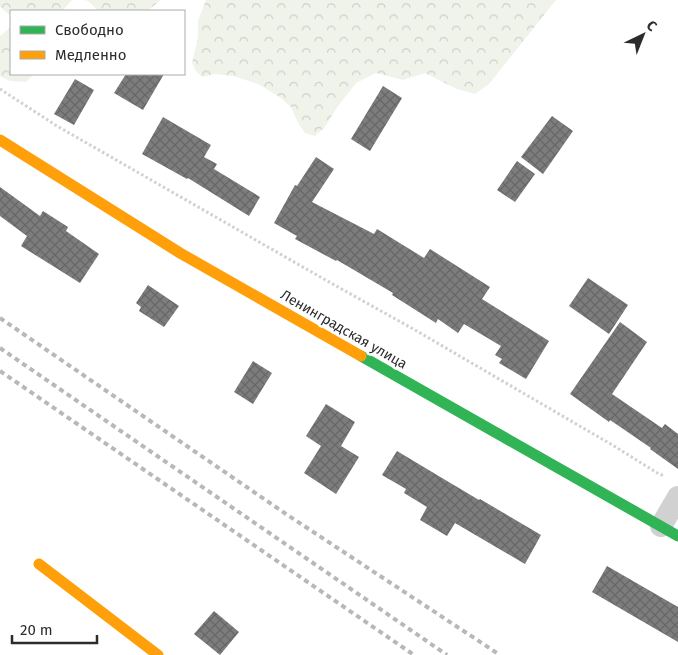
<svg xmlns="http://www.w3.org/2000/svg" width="678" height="655" font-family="'Fira Sans',sans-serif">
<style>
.forest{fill:url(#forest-crowns)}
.building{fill:url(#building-cross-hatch)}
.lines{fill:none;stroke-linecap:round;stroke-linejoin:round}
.path{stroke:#d1d1d1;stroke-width:3;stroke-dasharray:2.5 2.5;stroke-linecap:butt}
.street{stroke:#d1d1d1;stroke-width:22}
.fast{stroke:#30b455;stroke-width:11}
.slow{stroke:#ff9f0a;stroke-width:11}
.rail{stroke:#b8b8b8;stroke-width:4;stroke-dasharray:5 4;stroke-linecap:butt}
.labels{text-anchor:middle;stroke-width:5;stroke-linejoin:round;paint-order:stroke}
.street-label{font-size:14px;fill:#2c2c2c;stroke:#fff}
</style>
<defs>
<pattern id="forest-crowns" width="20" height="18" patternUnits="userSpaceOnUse" patternTransform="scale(1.25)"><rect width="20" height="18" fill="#eff3ea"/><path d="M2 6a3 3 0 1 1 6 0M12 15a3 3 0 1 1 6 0" fill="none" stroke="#cdd0c9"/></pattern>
<pattern id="building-cross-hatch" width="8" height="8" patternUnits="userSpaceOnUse" patternTransform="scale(1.25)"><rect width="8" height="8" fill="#7d7d7d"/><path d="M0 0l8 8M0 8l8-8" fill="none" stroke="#676767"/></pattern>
</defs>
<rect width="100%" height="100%" fill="#fff"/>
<path class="forest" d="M0 0H72L62 11H11V20V16L0 7Z
M84 0H161L147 11H99L88 1Z
M206 0H556L489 84 475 94 457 89 425 73 403 80 376 73 356 83 338 106 324 128 315 136 305 133 298 123 291 107 281 98 258 84 233 76 215 74 202 77 196 71 192 63 198 38V21Z
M11 27V74H34L26 82 10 81 0 76V36Z"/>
<path class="building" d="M126 74H164L143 110 114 93Z
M75 79 94 90 74 125 54 114Z
M383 86 402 98 370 151 351 139Z
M552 116 573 131 543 174 521 157Z
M163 117 211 145 204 157 217 164 214 169 260 197 249 216 188 178 187 179 142 154Z
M316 157 334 169 312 202 374 234 377 229 424 258 430 249 490 287 482 299 549 341 526 379 499 363 502 359 495 355 501 346 464 324 458 333 438 319 436 323 392 295 393 293 337 260 336 261 295 239 297 236 274 223 295 185 297 186Z
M517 161 535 174 515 202 497 190Z
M0 187 40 216 43 211 68 227 66 231 99 254 80 283 21 246 27 236 0 216Z
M588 278 628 305 609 334 569 306Z
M148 285 179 306 164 327 139 311 141 307 136 303Z
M620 322 647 342 612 394 662 428 665 424 678 434V469L650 449 651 448 610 420 609 422 570 394Z
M253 361 272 373 253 404 234 392Z
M326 404 355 422 341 446 359 457 336 494 304 473 321 446 306 436Z
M397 451 437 475 479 500 480 499 541 535 525 564 455 523 447 536 420 520 427 507 404 493 406 489 382 475Z
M607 566 678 607V642L592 592Z
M214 611 239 632 220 655 194 634Z"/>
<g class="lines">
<path class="path" d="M0 89 57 126 322 278 415 330 614 446 659 474 665 476"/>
<path class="street" d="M661 526 678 497"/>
<path class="fast" d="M361 356 678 536"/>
<path class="slow" d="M0 140 180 253 361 356
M39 564 158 655"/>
<path class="rail" d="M0 318 286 514 500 655
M0 348 447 655
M0 371 414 655"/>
</g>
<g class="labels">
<g class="street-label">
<text transform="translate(344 329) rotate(30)" y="5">Ленинградская улица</text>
</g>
</g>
<rect x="10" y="10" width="175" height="65" fill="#ffffff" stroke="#ababab"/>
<rect x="20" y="26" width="25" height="8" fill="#30b455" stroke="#ababab"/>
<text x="55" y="35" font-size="15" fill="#2c2c2c">Свободно</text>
<rect x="20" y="51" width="25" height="8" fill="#ff9f0a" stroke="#ababab"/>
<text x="55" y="60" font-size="15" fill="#2c2c2c">Медленно</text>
<g transform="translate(643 35) rotate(43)" stroke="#ffffff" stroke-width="4" paint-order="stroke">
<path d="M0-4L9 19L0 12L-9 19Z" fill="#2c2c2c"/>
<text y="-8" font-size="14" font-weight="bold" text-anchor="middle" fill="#2c2c2c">С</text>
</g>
<path d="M12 635v8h85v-8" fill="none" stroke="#2c2c2c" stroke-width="2.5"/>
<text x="20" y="635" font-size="15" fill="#2c2c2c" stroke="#ffffff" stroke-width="4" paint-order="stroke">20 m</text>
</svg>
